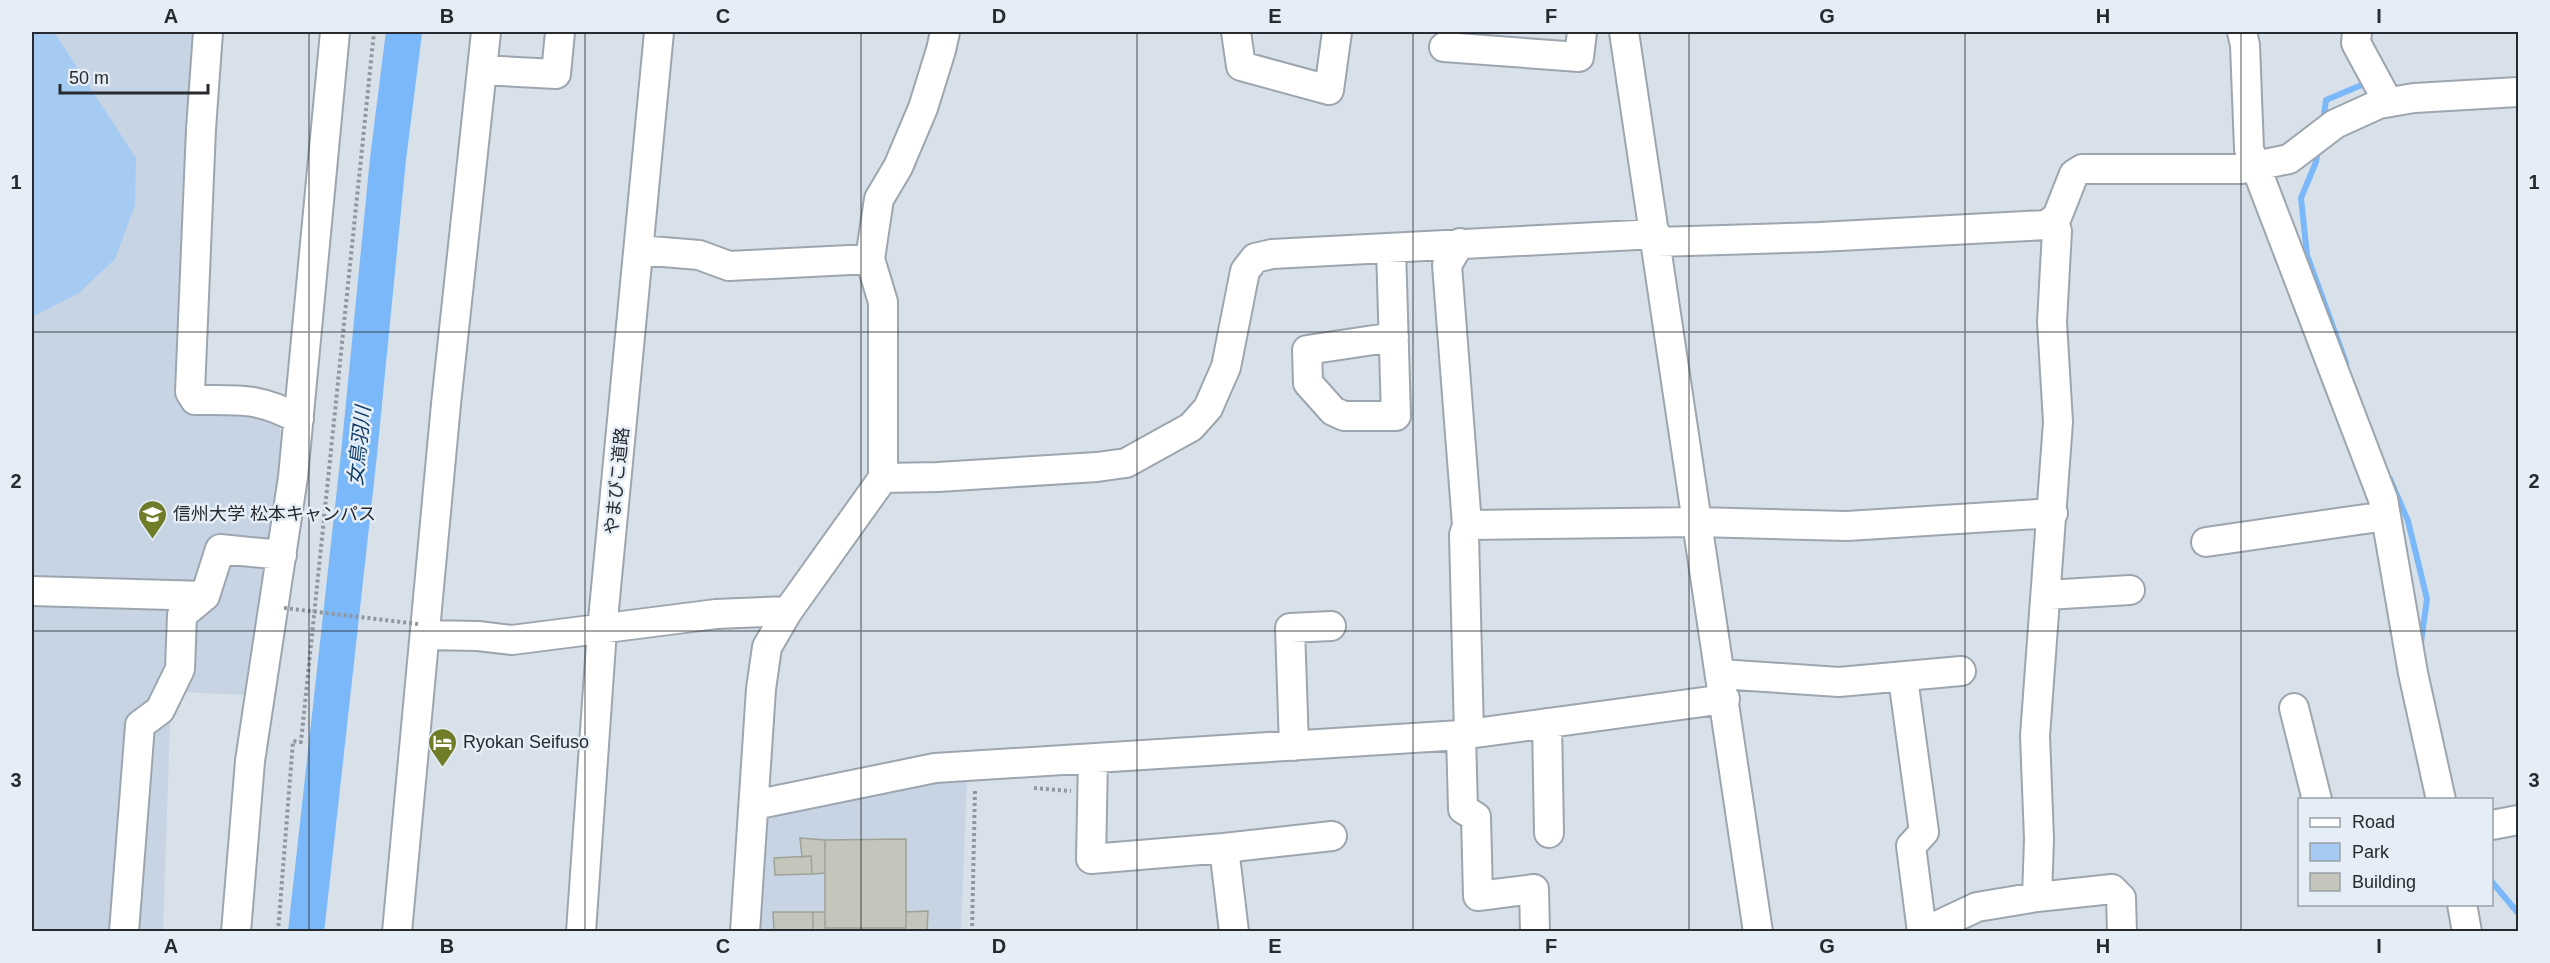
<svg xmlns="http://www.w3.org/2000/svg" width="2550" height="963" font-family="Arial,'Noto Sans JP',sans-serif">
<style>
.built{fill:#c6d4e4}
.park{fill:#a6cbf3}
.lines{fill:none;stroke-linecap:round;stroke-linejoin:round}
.stream{stroke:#7ab8fa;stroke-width:6}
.river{stroke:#7ab8fa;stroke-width:36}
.building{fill:#c4c6bb;stroke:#9fa297;stroke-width:1.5}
.minor-casing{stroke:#9da5ae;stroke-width:32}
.path{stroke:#90979e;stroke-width:4;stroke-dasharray:3 3;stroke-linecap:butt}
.minor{stroke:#fff;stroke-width:28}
.path-bridge{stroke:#90979e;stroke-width:4;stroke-dasharray:3 3;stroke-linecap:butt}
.grid{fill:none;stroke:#272a2e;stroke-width:1.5;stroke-opacity:0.55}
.labels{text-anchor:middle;stroke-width:5;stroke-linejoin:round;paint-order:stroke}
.street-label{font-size:18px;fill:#272a2e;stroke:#e5eef7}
.poi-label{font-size:18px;fill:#272a2e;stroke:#e5eef7;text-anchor:start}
.water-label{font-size:20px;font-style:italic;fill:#113d67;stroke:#e5eef7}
.neatline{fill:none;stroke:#272a2e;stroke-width:2}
.grid-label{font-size:20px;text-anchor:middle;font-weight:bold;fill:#272a2e}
</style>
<rect width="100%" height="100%" fill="#d8e1ea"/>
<path class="built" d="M32 32H195L183 405 272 412 280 426 282 472 251 695 171 692 163 931H32Z
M967 779 961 931 755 932 765 811 900 785Z"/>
<path class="park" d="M32 32H54L136 158 135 205 115 259 79 293 32 317Z"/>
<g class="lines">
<path class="stream" d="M2323 122 2326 100 2364 84 2362 80
M2318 149 2316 162 2301 198 2307 255 2346 363
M2390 479 2408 521 2427 599 2421 642
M2492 882 2518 913"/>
<path class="river" d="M306 932 359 454 388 159 404 32"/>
</g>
<path class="building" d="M800 838 825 840V873L812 874 811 856 802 857Z
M906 839V928H825V840Z
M811 856 812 874 775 875 774 858Z
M928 911 927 932H803L813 930V912H825V928H906V912Z
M773 912H813V930H774Z"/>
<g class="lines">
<defs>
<path id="minor" d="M208 32 201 129 190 392 195 400C239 400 258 397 299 419
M1236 32 1241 66 1329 90 1337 32
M1624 32 1758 932
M2242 32 2245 45 2249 149 2383 499 2413 673 2441 800
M2357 32 2356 43 2388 102
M1444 47 1579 57 1582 32
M482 70 556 74 560 32
M1657 242 1820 237 2046 225 2057 217 2074 174 2082 169H2241L2289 159 2335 124 2379 104 2414 98 2518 92
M1460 243 1447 265 1467 525 1698 522 1847 526 2053 513
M1391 248 1396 416H1344L1333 411 1308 383 1307 350 1394 337
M639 250 699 255 729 266 870 259
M883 478 938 477 1097 467 1126 463 1191 427 1208 408 1226 367 1245 271 1255 258 1272 254 1656 234
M1467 525 1464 535 1469 734
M2206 542 2386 516
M32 591 205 596
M2046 595 2130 590
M426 635 478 636 512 640 716 614 788 611
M1720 674 1839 682 1961 671
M1903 678 1924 832 1911 846 1922 932
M2294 708 2317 800
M1547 723 1549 833
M1461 735 1463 809 1476 817 1478 896 1534 889 1535 932
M1294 746 1290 628 1331 626
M1093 759 1091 859 1224 848
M754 805 935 768 1461 735 1725 699
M2492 825 2518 820
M2037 897 2039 839 2035 736 2058 422 2052 322 2057 231 2053 221
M2462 904 2467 932
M124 932 140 725 160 710 180 669 182 615 205 596 220 549 282 555
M236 932 250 761 293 477 335 32
M397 932 446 404 486 32
M581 932 602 630 659 32
M745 932 761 689 767 647 788 611 883 478V302L870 259 879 199 898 167 923 108 941 50 945 32
M1234 932 1224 848 1332 836
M1924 932 1977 907 2037 897 2112 889 2121 898 2122 932"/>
</defs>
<use href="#minor" class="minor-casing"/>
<path class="path" d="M1034 788 1071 791
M278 932 293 741 301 742 374 32
M972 932 975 788"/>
<use href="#minor" class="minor"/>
<path class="path-bridge" d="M284 608 418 624"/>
</g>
<path class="grid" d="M309 32V932M585 32V932M861 32V932M1137 32V932M1413 32V932M1689 32V932M1965 32V932M2241 32V932M32 332H2518M32 631H2518"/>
<defs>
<symbol id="university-pin" viewBox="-11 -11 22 30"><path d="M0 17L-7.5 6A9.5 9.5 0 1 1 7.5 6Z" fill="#707c28" stroke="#e5eef7"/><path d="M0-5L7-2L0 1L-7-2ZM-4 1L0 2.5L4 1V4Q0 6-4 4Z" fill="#fff"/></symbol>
<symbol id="hotel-pin" viewBox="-11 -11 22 30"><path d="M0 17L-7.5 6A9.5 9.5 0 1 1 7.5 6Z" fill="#707c28" stroke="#e5eef7"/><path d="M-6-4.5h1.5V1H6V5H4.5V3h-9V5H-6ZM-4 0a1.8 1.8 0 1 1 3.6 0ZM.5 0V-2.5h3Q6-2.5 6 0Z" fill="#fff"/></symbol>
</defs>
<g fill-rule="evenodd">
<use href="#university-pin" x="136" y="498" width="33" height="45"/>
<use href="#hotel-pin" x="426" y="726" width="33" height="45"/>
</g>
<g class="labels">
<g class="street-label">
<text transform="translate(617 481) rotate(-84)" y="6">やまびこ道路</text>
</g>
<g class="poi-label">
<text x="173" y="520">信州大学 松本キャンパス</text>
<text x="463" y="748">Ryokan Seifuso</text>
</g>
<g class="water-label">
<text transform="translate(359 446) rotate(-84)" y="7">女鳥羽川</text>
</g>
</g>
<rect width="2550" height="963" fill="none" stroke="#e5eef7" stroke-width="66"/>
<rect x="2298" y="798" width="195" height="108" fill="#e5eef7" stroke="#99a0a7" stroke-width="1.5"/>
<rect x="2310" y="818" width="30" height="9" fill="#ffffff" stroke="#99a0a7" stroke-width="1.5"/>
<text x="2352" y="828" font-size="18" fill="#272a2e">Road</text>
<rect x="2310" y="843" width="30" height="18" fill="#a6cbf3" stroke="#99a0a7" stroke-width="1.5"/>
<text x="2352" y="858" font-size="18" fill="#272a2e">Park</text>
<rect x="2310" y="873" width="30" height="18" fill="#c4c6bb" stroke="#99a0a7" stroke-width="1.5"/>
<text x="2352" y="888" font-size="18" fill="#272a2e">Building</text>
<path d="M60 84v9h148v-9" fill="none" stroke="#272a2e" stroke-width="3"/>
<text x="69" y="84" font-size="18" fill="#272a2e" stroke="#e5eef7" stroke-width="4.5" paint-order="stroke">50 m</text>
<rect x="33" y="33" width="2484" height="897" class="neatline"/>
<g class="grid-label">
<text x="171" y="23">A</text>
<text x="447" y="23">B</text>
<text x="723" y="23">C</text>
<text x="999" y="23">D</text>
<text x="1275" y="23">E</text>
<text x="1551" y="23">F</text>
<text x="1827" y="23">G</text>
<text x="2103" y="23">H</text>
<text x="2379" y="23">I</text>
<text x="16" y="189">1</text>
<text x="2534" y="189">1</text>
<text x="16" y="488">2</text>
<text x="2534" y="488">2</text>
<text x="16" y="787">3</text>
<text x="2534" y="787">3</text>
<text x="171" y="953">A</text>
<text x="447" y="953">B</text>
<text x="723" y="953">C</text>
<text x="999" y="953">D</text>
<text x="1275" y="953">E</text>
<text x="1551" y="953">F</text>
<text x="1827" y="953">G</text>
<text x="2103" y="953">H</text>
<text x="2379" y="953">I</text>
</g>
</svg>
